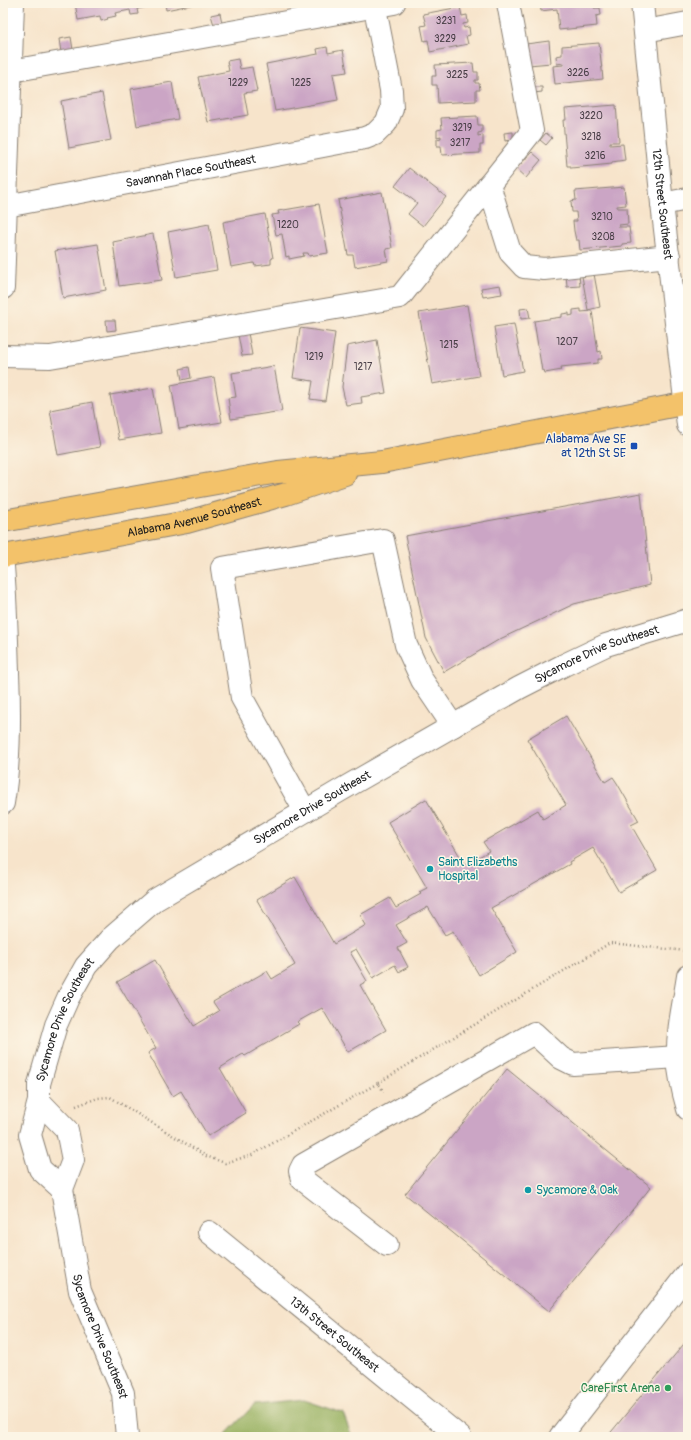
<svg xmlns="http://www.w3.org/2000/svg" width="691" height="1440" font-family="Pangolin,sans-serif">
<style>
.forest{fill:#9ab263;stroke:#5b6740}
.building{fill:#cba5c5}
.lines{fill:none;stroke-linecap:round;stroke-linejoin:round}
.minor-casing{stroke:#8a8074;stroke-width:24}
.major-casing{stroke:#8a8074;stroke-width:24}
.path{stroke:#8a8074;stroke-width:2.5;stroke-dasharray:1 3;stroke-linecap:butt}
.minor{stroke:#fff;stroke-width:22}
.major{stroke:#f3c26a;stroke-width:22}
.transit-dot{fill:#1a4fb4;stroke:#fcf5e5;stroke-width:1.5}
.culture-dot{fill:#0f9aa8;stroke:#fcf5e5;stroke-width:1.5}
.leisure-dot{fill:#2e9e5b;stroke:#fcf5e5;stroke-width:1.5}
.labels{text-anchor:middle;stroke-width:3;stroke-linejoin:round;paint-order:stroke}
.number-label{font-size:10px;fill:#483e46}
.street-label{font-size:12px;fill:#1c1c1c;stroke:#fcf5e5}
.transit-label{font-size:12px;fill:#164399;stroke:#fcf5e5;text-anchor:end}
.culture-label{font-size:12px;fill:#0d838f;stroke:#fcf5e5;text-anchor:start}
.leisure-label{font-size:12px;fill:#27864d;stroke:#fcf5e5;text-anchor:end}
</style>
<rect width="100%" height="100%" fill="#fcf5e5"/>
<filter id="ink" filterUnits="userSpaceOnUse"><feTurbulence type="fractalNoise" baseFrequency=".025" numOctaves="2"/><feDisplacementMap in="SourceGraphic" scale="8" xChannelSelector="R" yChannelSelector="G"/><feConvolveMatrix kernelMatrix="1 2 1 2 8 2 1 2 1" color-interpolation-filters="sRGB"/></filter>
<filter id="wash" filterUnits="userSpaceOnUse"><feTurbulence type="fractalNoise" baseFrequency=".012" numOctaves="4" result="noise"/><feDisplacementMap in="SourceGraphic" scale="16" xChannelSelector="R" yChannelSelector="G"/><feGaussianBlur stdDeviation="0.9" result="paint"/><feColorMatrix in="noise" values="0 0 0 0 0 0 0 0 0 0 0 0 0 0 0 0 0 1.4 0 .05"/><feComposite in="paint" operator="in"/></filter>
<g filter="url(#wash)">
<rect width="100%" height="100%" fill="#f7e4cb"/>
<path class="forest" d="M304 1400 343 1413 352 1437H223L254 1405Z"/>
<g id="blocks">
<path class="building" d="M75 3H151L152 6 137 9 138 14 131 15 130 10 115 13 116 16 107 18 108 19 101 21 100 16 78 20Z
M165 3H195V4L166 10Z
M517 3H528V5L518 7Z
M540 3H594V8H600L601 15 596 16 597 26 559 30 557 9 541 11Z
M460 7 462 16 467 15 468 23 463 24 464 28 469 27 470 35 466 36 468 44 430 52 428 40 424 41 421 26 426 25 423 14Z
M220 13 222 23 214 25 211 15Z
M71 37 73 50 61 52 59 39Z
M549 41 551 63 529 65 526 44Z
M599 43 603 79 555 84 553 66 563 65V63L557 64 556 56 562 55V46Z
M327 47 328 53 343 50 347 72 333 74 338 100 275 111 266 64 318 54 317 49Z
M238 59 240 69 252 67 257 91 244 93 248 115 208 122 198 77 229 71 227 61Z
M473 63 474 72H478V80H475V83H479L480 90H476V101L438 103 437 85H432V76H436L435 65Z
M172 82 178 119 137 126 131 89Z
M534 87H542V92L534 93Z
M102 93 111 140 69 148 61 101Z
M616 105 619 142H610V145L623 144 625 160 612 162V164L571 168V166H567L563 120H566L565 109Z
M477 116 478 125H482V132L478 133V136L483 135V145H480V153L442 155 441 146H437V139L441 138V136L437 137V130L442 129 441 118Z
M513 132V140L505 141 504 133Z
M546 133 552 138 546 145 540 140Z
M532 152 541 160 526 178 516 169Z
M409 168 446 197 423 226 408 214 417 203 395 186Z
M624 187 626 205 617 206V208H627L628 224 619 225V227H629L631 243 622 244V246L580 250 579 240H576L574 231 573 221H577L576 212H572L571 201 576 200 575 191Z
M382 192 392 248 386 249 388 261 355 267 353 255H348L338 200Z
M319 204 328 253 309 256 308 253H303L304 256 289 259V256L286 257 282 234 276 235 272 215 279 214 278 211Z
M265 214 273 258 271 259V264L255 266 254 263 231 267 223 222Z
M209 224 217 270 176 277 168 232Z
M153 234 162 280 119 286 113 242Z
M98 244 106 290 63 298 55 251Z
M579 273 580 286 567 287 566 274Z
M594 274 600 307 588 310 582 276Z
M500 285 502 294 483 297 481 288Z
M467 305 479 376 432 384 419 313Z
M528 308 530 318 521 319 520 309Z
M581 309V312L592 311 598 352 601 351 602 359H598V363L561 367 562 370 545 373 544 370 542 371 534 321 562 317V314L569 313V316L573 315V310Z
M106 320H115L116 330 107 331Z
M514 324 523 371 502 375 494 327Z
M300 328 335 333 325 401 310 399 313 381 293 378Z
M248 333 252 355 242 356 238 335Z
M377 340 386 393 361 397 362 403 346 405 342 387 347 346Z
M274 366 282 411 231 419 228 398 236 397 232 373Z
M189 367 191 378 182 380 180 369Z
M214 377 222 422 179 429 171 385Z
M153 388 161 433 119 440 110 395Z
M92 402 100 447 58 455 50 410Z
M641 493 650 585 574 604 500 639 444 672 426 638 405 536Z
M566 716 605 782 613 777 617 783 639 821 631 825 657 870 619 892 593 848 569 862 570 864 491 908 517 952 479 975 453 931 445 935 428 907 396 925 407 943 398 948 408 967 399 972 395 965 373 978 356 949 350 952 367 981 360 985 386 1030 348 1052 322 1008 297 1022 299 1024 245 1056 243 1054 220 1068 246 1113 208 1136 181 1091 173 1096 148 1053 156 1048 117 982 155 960 194 1026 219 1011 213 1002 267 971 272 979 295 965 257 900 295 877 334 944 366 925 360 915 390 898 396 908 421 894 419 892 427 888 388 822 426 799 465 865 489 851 483 842 538 810 543 819 566 805 527 739Z
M507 1069 651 1187 549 1311 405 1194Z
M688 1339V1437H607Z"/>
</g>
</g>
<g filter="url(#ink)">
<use href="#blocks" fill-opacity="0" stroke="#8a8074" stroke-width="1"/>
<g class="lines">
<defs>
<g id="minor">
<path id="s1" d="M642 3 662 204 688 425"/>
<path d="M645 31 688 23"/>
<path d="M11 71 394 3"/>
<path d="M489 185 510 252 524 267 544 269 669 256"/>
<path d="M662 204 688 199"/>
<path id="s2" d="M6 206 365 138 375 134 386 123 392 109 391 90 374 3"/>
<path d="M3 288 13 3"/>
<path d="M3 356 50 357 400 297 532 131 508 3"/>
<path d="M3 567C6 602 7 638 8 673 10 717 10 760 3 803"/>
<path d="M305 811 242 698 222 568 383 540 406 645 422 680 453 726"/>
<path d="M688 976C684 1003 677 1030 678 1057 679 1075 683 1092 688 1109"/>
<path id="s3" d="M39 1101 67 1130 73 1160 62 1189 80 1291 123 1393 127 1437"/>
<path id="s4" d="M62 1189 40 1169 30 1135 39 1101V1084L56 1025 68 998 86 966 110 939 155 900 341 790 519 688 564 665 606 645 688 620"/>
<path id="s5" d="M209 1232 460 1437"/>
<path d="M387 1245 302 1179 300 1171 303 1165 534 1033 561 1058 573 1064 678 1057"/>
<path d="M560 1437 688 1273"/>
</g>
<g id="major">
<path d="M3 521 278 472 382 462 688 403"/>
<path id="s6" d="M3 556 187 522 286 494 345 474"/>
</g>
</defs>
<use href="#minor" class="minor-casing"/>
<use href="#major" class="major-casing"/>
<path class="path" d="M378 1083 610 943 686 951
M76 1106 98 1098 110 1097 206 1156 225 1163 252 1155 378 1083 384 1092"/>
<use href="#minor" class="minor"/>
<use href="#major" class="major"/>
</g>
</g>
<rect class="transit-dot" x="630" y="442" width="8" height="8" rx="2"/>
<g class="culture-dot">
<circle cx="430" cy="869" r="4"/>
<circle cx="528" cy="1190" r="4"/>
</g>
<circle class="leisure-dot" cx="668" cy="1388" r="4"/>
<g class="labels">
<g class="number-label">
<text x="446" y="24">3231</text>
<text x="445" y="42">3229</text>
<text x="578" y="76">3226</text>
<text x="457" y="78">3225</text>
<text x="238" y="86">1229</text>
<text x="301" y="86">1225</text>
<text x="591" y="119">3220</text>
<text x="462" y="131">3219</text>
<text x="591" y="140">3218</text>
<text x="460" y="146">3217</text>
<text x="595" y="159">3216</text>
<text x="602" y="220">3210</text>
<text x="288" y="228">1220</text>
<text x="603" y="240">3208</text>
<text x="567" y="345">1207</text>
<text x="449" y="348">1215</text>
<text x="314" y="360">1219</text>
<text x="363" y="370">1217</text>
</g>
<g class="street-label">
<text dy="4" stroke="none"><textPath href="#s2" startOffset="188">Savannah Place Southeast</textPath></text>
<text dy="4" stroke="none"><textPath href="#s1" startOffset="202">12th Street Southeast</textPath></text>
<text dy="4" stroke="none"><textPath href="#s6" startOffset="195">Alabama Avenue Southeast</textPath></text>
<text dy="4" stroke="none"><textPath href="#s4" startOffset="847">Sycamore Drive Southeast</textPath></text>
<text dy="4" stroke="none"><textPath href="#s4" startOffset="523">Sycamore Drive Southeast</textPath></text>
<text dy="4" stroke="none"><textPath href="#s4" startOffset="187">Sycamore Drive Southeast</textPath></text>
<text dy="4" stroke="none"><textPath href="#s5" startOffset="162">13th Street Southeast</textPath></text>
<text dy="4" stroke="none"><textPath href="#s3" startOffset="255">Sycamore Drive Southeast</textPath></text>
</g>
<g class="transit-label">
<text x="626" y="443">Alabama Ave SE<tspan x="626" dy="14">at 12th St SE</tspan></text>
</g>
<g class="culture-label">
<text x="438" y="866">Saint Elizabeths<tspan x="438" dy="14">Hospital</tspan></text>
<text x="536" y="1194">Sycamore &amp; Oak</text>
</g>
<g class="leisure-label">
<text x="660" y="1392">CareFirst Arena</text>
</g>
</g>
<rect width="691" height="1440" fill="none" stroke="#fcf5e5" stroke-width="16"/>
</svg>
